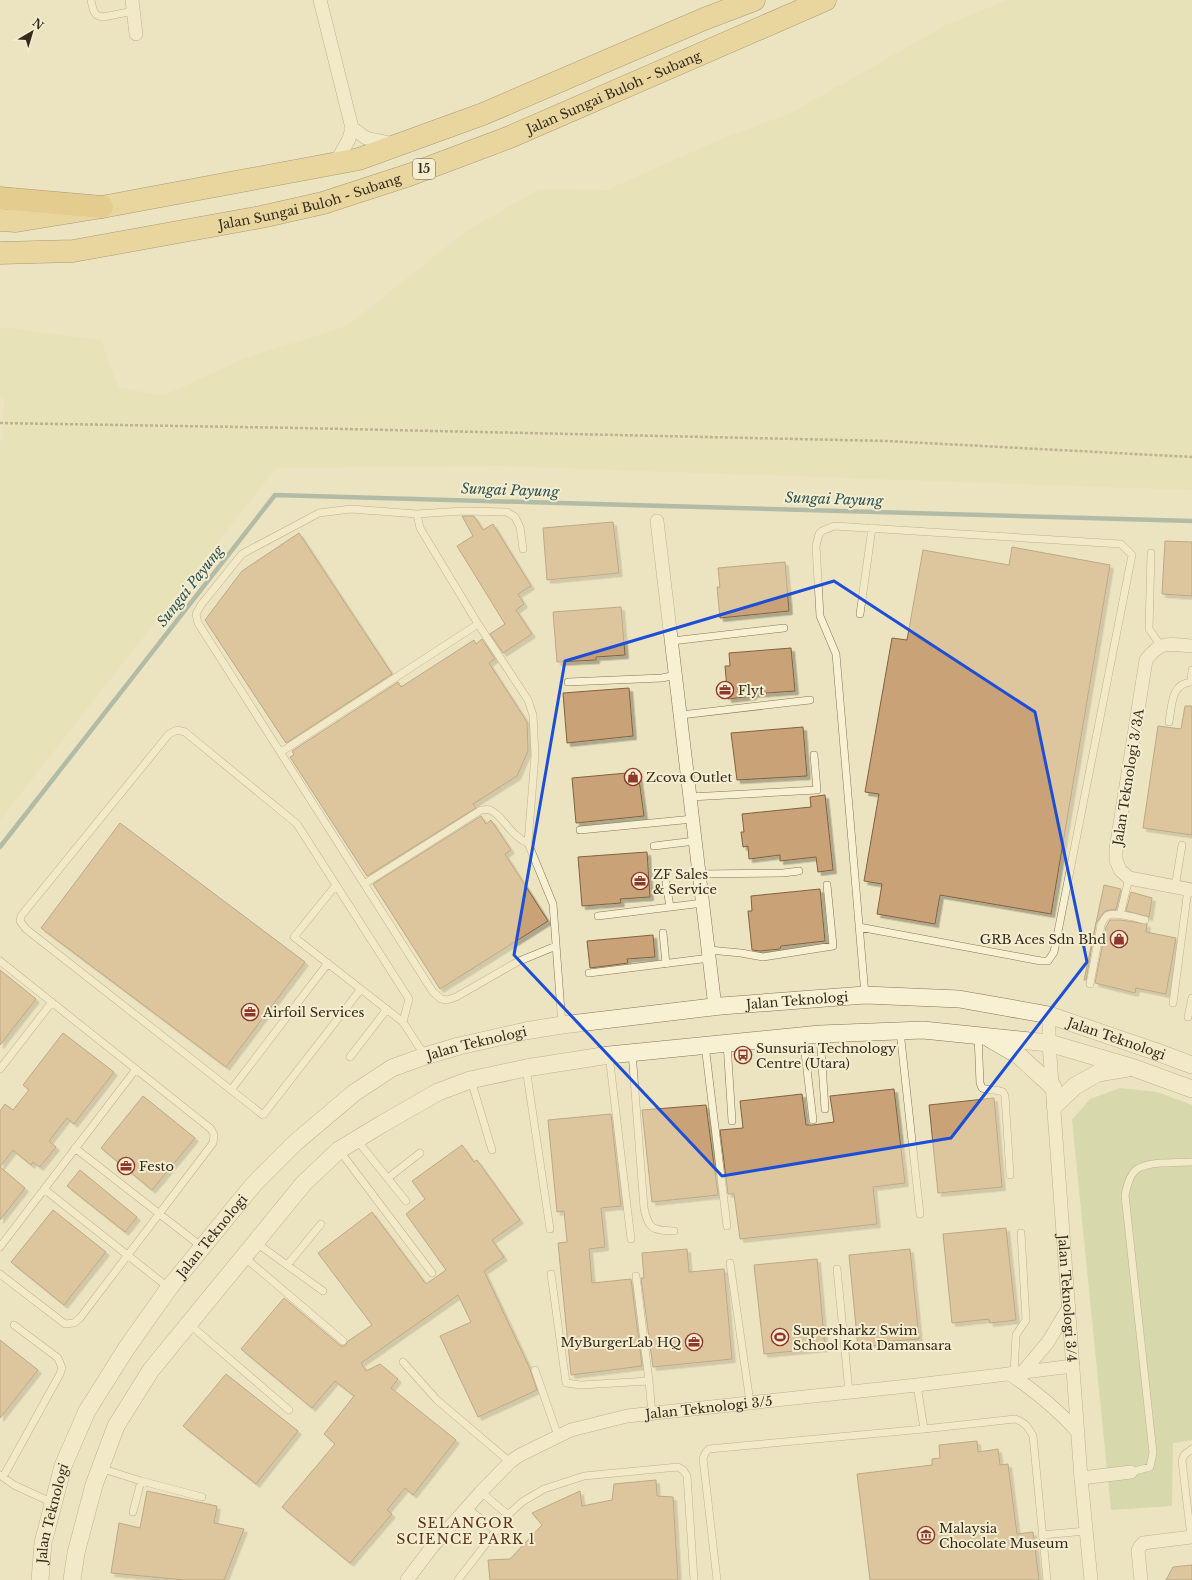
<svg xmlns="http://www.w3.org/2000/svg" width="1192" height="1580" font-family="'Libre Baskerville',serif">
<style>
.farmland{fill:#e1dfae}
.green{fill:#bdc994}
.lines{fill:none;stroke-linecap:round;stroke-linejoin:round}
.stream{stroke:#6a8b87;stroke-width:4.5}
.building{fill:#c9a277;stroke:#82623f;filter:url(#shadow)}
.service-casing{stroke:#847559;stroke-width:8}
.minor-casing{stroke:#847559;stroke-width:14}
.tertiary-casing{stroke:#847559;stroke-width:18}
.trunk-casing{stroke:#52422d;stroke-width:23}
.motorway-casing{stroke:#52422d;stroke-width:23}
.path{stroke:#847559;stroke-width:2.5;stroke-dasharray:3 2;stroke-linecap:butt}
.service{stroke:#f7f0d2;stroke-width:7}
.minor{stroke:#f7f0d2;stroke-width:13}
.tertiary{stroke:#f7f0d2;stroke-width:17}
.trunk{stroke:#e4c675;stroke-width:22}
.motorway{stroke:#d9ad52;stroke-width:22}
.marked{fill:none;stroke:#1d4ed8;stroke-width:3;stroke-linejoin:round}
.labels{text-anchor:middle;stroke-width:4;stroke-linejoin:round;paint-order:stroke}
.shield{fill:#f4edcf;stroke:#6e6552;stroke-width:1}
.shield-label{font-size:12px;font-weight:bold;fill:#342b1d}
.street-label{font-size:13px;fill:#342b1d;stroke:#f4edcf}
.poi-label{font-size:13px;fill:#342b1d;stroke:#f4edcf;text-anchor:start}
.water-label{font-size:14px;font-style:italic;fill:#2c5153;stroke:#f4edcf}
.neighbourhood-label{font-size:14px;letter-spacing:1px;fill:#5f331e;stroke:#f4edcf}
</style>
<defs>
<filter id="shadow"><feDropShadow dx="3.5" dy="3.5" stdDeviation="0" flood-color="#0004"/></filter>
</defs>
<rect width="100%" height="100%" fill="#ece4c0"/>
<path class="farmland" d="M1007 0H1192V490L500 466 276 468 0 820V440L2 439 4 399 0 398V327L101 340 118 387 163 396 243 359 347 326 466 231 540 189 607 190 724 138 793 112 944 26Z"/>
<path class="green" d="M1120 1088 1157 1092 1192 1105V1440L1173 1443 1172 1506 1111 1510 1072 1120 1090 1099Z"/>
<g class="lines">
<path class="stream" d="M0 847 275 495 1192 521"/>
</g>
<path class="building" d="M462 516H474L483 530 493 524 531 586 518 594 524 604 516 610 532 634 503 653 490 634 505 624 457 546 473 536Z
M613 522 619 573 547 580 543 528Z
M299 533 392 674 286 743 205 620 242 571Z
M1165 541 1192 542V596L1162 594Z
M1012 547 1110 565 1051 914 940 895 935 924 877 914 882 884 864 881 879 794 865 792 892 638 907 640 923 550 1009 565Z
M785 562 789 611 720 618 717 587H720L718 568Z
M621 607 625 655 596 657V660L557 662 553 612Z
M482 639 495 659 489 663 527 722 528 751 517 776 473 804 476 808 367 876 290 757 294 755 292 751 398 682 401 687 474 640 476 644Z
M791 648 795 691 753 694V696L728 699 725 666H730L729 653Z
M629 688 633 736 567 743 563 693Z
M1185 706H1192V835L1143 828 1158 726 1181 729Z
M803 727 807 776 737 780 731 733Z
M638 772 644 816 576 823 572 778Z
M825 795 833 870 818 872 816 857 780 861V855L749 859 748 846 743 847 741 832H744L742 814 811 807 810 797Z
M481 816 486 824 491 820 511 850 505 854 548 921 440 989 373 884Z
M120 823 305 962 226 1067 41 928Z
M647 852 650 897 620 899 621 903 582 906 578 857Z
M1104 885 1121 889 1116 909 1105 911 1096 923 1086 980H1084Z
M820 889 825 941 781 946 780 949 760 951 752 950 748 911H752L751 896Z
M1131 892 1152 898 1149 917 1126 911Z
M1110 920H1121L1147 924 1146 932 1176 938 1166 994 1136 988 1135 993 1095 983 1106 927Z
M653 935 655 957 627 959 628 963 590 968 587 941Z
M0 970 36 999 0 1045Z
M63 1033 114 1072 74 1124 67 1118 49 1141 56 1147 40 1167 33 1162 31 1165 13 1150 0 1167V1111L5 1104 13 1110 29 1090 23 1085Z
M894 1089 905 1183 873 1187 877 1224 740 1239 734 1194H728L720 1130 743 1128 740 1101 802 1094 806 1125H813L834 1122 830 1096Z
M143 1096 195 1138 152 1190 101 1148Z
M994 1098 1002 1187 938 1193 929 1105Z
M706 1105 718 1195 652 1202 642 1110Z
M611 1114 621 1206 601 1208 605 1247 589 1249 592 1283 631 1279 642 1366 571 1375 558 1243 567 1242 564 1211 557 1212 548 1120Z
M462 1145 474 1162 477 1160 520 1220 492 1240 504 1257 484 1271 530 1369 537 1390 478 1417 440 1336 471 1322 458 1295 361 1363 366 1371 380 1364 398 1379 391 1388 456 1440 413 1495 405 1488 387 1510 392 1514 350 1563 282 1507 335 1444 324 1434 354 1396 335 1381 312 1408 241 1349 284 1298 341 1346H345L348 1341 372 1325 318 1253 372 1212 426 1284 446 1270 406 1214 425 1199 412 1181Z
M0 1167 25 1188 0 1220Z
M80 1170 137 1217 125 1232 67 1186Z
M53 1210 106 1252 64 1305 11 1262Z
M1006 1228 1016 1320 990 1323 989 1319 952 1323 943 1234Z
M687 1249 689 1272 724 1269 732 1359 653 1367 641 1278H644L642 1253Z
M910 1249 919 1339 882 1342V1345L858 1347 849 1255Z
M817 1259 825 1348 764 1354 754 1265Z
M0 1340 38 1370 0 1418Z
M226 1374 298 1431 256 1484 183 1426Z
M977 1441 978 1452 998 1449 1000 1465 1008 1464 1017 1534 1033 1532 1039 1580H870L857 1474 932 1465V1459L940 1458 939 1445Z
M656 1480 657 1496 673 1497 678 1580H490L488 1560 510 1559 542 1525 532 1513 580 1491 582 1506 612 1500 614 1484Z
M147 1491 217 1506 214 1523 244 1529 224 1580H184L111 1573 119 1523 140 1528Z
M1192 1565V1580H1166L1173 1567Z"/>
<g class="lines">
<defs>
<path id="service" d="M91 0C93 9 93 16 103 17L134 11
M417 514 420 528 478 624 528 700 533 715 535 755 528 843 553 904 562 1025
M523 549 520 527 515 517 507 512 463 511 417 514 351 509 319 513 242 554 201 605 196 614 198 623 433 992 441 999 447 1000 456 997 517 962 556 946
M1151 553 1149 629 1161 646
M860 614 872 528
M672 641 784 628
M568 682 662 678 676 675
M1191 682 1192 670
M681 715 810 700
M1169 722C1172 705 1171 683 1192 682
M281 752 478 624
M690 797 817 790 814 755
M580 830 693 819
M654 846 695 841
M699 874 783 873 799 871
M666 883 670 907
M364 884 481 810C484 810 488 809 490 810 503 815 510 836 528 843
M336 885 294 937 403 1022 425 1056
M1175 887 1182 845
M1120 915 1129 878
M598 916 703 903
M859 927 1041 961H1048L1054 952 1132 555 1121 544 834 526 822 531 819 534 816 546 820 616 836 654 865 995
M663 933 666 964
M709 950 741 953 763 957 833 946 827 885
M0 961 211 1129 214 1135 213 1143 80 1318 74 1323 65 1324 0 1274
M589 973 710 958
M1090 984 1101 925C1103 921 1104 918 1108 915 1116 912 1137 918 1145 920
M361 989 263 1115 26 929 20 921 21 916 169 734 177 730 185 732 297 824 409 999 403 1022
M1173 1003 1188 889
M1188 1017 1192 998
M900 1031 920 1214
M820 1035 825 1109
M978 1035 980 1083 982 1088C989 1091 996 1089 1003 1092L1005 1096 1010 1175
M803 1036 813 1120
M727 1043 732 1121
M705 1045 727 1226
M632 1052 644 1208C649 1230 652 1230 674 1231
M609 1055 631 1239
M350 1057 387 1009
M526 1068 550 1229
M0 1069 52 1002
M471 1080 492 1150
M231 1090 328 963
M356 1139 406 1201
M75 1148 202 1247
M339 1150 432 1273
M388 1178 420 1153
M44 1189 169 1288
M255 1242 323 1291
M0 1247 136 1069
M243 1256 343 1341
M730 1263 750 1402
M288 1264 321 1224
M837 1269 849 1392
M551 1274 566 1383 581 1385 649 1381 636 1276
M189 1324 289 1410
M403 1362 437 1400 510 1462
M535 1370 558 1436
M1014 1373 1016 1335 1026 1320 1021 1233
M649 1381 652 1414
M917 1385 924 1429
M100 1468 141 1481 202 1497
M1131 1472 1150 1467 1153 1453 1125 1195C1130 1171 1135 1165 1160 1163 1171 1163 1181 1162 1192 1162
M0 1475 14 1485 53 1503
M3 1477 60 1374 62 1368 58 1358 14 1325
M481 1492 508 1515
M467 1508 496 1531
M133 1512 141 1481
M1042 1535 1086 1531
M1191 1537 1182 1461 1184 1455 1192 1449
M458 1580 508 1515 522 1502 544 1489 584 1476 678 1467 683 1470 687 1476 694 1580
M717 1580 703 1458 706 1452 709 1449 924 1429 1015 1419C1025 1422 1028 1427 1033 1436L1047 1580"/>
<g id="minor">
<path d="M132 0 136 34"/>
<path d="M320 0 352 128 349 139 339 157 330 162"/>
<path d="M352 128 366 138 394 144"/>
<path d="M657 521 715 1007"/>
<path d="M1192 646C1169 644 1161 640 1146 660L1116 849V860L1120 870 1129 878 1192 890"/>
<path id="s1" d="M1049 1015V1043L1081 1478 1091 1580"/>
<path d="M1023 1372 1048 1342 1069 1307"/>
<path d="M1010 1374C1035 1391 1057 1409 1078 1432"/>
<path d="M1081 1478 1131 1472"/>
<path id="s2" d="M407 1580 432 1547 481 1492 510 1462 520 1455 571 1430 627 1416 917 1385 1073 1366"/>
<path d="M1141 1580 1138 1551 1139 1548 1143 1543 1192 1537"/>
</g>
<g id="tertiary">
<path d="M990 1039 1018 1055 1053 1087"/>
<path d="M1055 1105 1075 1086 1098 1073 1128 1068"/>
<path id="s3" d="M40 1580 43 1543 63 1466 87 1411 126 1349 169 1288 254 1184 296 1142 354 1093 392 1068 425 1056 459 1046 525 1031 562 1025 721 1006 865 995 959 999 1049 1015 1157 1052 1192 1065"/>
<path d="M72 1580 76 1553 94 1485 116 1426 151 1370 304 1183 339 1150 382 1124 438 1092 470 1080 526 1068 609 1055 820 1034 923 1030 1049 1043 1134 1068 1192 1089"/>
</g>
<g id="trunk">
<path d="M0 220 16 221 102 207 359 159 483 114 704 19 754 0"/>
<path id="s4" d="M0 253 73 251 261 217 323 203 409 175 510 137 825 0"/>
</g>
<path id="motorway" d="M0 198 102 207"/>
</defs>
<use href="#service" class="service-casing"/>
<use href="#minor" class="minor-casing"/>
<use href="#tertiary" class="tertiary-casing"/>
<use href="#trunk" class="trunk-casing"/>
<use href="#motorway" class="motorway-casing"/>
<path class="path" d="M0 423 300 428 887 441 1192 457"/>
<use href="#service" class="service"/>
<use href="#minor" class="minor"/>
<use href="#tertiary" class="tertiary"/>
<use href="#trunk" class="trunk"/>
<use href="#motorway" class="motorway"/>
</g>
<path d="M0 0H1192V1580H0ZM834 581 1035 712 1087 962 951 1138 722 1176 514 955 565 661Z" fill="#ece4c0" fill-opacity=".55" fill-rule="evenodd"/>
<path class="marked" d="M834 581 1035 712 1087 962 951 1138 722 1176 514 955 565 661Z"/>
<defs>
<symbol id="office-ring" viewBox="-11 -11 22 22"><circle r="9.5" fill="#f4edcf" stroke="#90362b" stroke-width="1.5"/><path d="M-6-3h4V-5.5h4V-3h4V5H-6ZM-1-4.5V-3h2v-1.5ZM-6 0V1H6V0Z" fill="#90362b"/></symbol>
<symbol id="shop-ring" viewBox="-11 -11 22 22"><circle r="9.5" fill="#f4edcf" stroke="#90362b" stroke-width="1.5"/><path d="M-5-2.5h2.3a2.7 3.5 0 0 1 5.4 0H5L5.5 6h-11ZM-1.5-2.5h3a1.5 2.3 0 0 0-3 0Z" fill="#90362b"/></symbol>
<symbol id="bus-ring" viewBox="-11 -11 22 22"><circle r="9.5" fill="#f4edcf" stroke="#90362b" stroke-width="1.5"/><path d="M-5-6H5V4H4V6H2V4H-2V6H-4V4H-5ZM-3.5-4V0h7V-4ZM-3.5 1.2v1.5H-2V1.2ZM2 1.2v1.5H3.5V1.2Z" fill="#90362b"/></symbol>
<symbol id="stadium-ring" viewBox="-11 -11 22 22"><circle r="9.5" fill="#f4edcf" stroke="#90362b" stroke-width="1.5"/><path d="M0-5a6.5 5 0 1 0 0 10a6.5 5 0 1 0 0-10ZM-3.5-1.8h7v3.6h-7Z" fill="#90362b"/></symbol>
<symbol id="museum-ring" viewBox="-11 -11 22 22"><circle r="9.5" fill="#f4edcf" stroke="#90362b" stroke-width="1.5"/><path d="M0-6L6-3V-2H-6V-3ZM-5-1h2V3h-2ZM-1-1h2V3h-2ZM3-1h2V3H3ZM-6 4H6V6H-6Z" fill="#90362b"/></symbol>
</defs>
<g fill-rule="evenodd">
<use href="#office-ring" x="715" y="680" width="20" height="20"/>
<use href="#shop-ring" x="623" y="767" width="20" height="20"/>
<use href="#office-ring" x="630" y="871" width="20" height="20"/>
<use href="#shop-ring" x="1109" y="929" width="20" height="20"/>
<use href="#office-ring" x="240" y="1002" width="20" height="20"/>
<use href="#bus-ring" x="733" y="1045" width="20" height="20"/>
<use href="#office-ring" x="116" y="1156" width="20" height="20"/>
<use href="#stadium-ring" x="770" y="1327" width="20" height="20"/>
<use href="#office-ring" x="684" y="1332" width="20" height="20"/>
<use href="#museum-ring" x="916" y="1525" width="20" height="20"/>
</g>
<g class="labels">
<rect class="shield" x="413" y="159" width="22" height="20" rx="3"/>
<g class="shield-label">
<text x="424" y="173">15</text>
</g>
<g class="street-label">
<text dy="5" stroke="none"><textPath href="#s4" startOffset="639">Jalan Sungai Buloh - Subang</textPath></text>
<text dy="5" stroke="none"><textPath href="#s4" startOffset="315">Jalan Sungai Buloh - Subang</textPath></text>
<text transform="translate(1128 777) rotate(-81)" y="5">Jalan Teknologi 3/3A</text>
<text dy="5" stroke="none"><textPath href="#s3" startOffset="1052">Jalan Teknologi</textPath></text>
<text dy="5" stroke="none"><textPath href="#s3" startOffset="1377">Jalan Teknologi</textPath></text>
<text dy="5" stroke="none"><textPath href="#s3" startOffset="728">Jalan Teknologi</textPath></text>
<text dy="5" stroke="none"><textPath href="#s3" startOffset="392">Jalan Teknologi</textPath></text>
<text dy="5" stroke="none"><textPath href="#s1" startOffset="284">Jalan Teknologi 3/4</textPath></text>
<text dy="5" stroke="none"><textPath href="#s2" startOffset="366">Jalan Teknologi 3/5</textPath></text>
<text dy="5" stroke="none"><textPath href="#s3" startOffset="68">Jalan Teknologi</textPath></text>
</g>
<g class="poi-label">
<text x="738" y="695">Flyt</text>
<text x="646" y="782">Zcova Outlet</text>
<text x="653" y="879">ZF Sales<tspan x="653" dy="15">&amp; Service</tspan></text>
<text x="1106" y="944" text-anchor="end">GRB Aces Sdn Bhd</text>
<text x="263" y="1017">Airfoil Services</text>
<text x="756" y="1053">Sunsuria Technology<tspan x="756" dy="15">Centre (Utara)</tspan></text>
<text x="139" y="1171">Festo</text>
<text x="793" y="1335">Supersharkz Swim<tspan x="793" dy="15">School Kota Damansara</tspan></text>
<text x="681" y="1347" text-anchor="end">MyBurgerLab HQ</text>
<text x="939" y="1533">Malaysia<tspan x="939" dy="15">Chocolate Museum</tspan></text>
</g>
<g class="water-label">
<text transform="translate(510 490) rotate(2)" y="5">Sungai Payung</text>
<text transform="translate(834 499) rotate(2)" y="5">Sungai Payung</text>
<text transform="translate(190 586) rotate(-52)" y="5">Sungai Payung</text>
</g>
<g class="neighbourhood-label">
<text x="466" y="1528">SELANGOR<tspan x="466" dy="16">SCIENCE PARK 1</tspan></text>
</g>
</g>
<g transform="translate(32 32) rotate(38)" stroke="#f4edcf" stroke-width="3" paint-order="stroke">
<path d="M0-3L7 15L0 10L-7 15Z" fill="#342b1d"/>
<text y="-6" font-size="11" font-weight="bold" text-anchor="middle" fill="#342b1d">N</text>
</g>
</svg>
